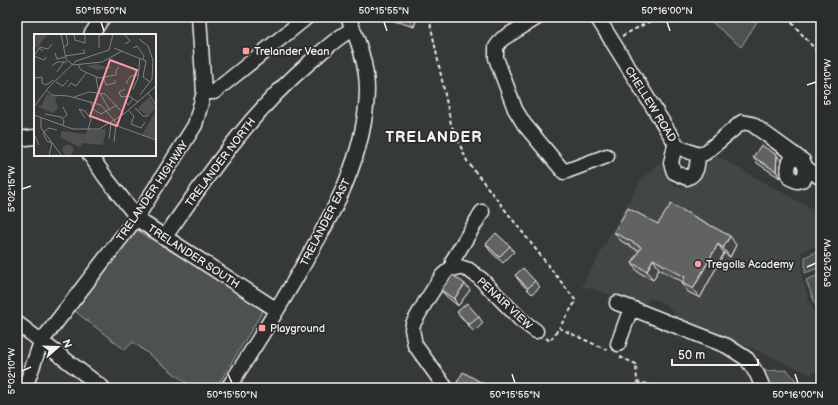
<svg xmlns="http://www.w3.org/2000/svg" width="838" height="405" font-family="'Balsamiq Sans',sans-serif">
<style>
.built{fill:#434645}
.green{fill:#4e514f;stroke:#a1a19c}
.lines{fill:none;stroke-linecap:round;stroke-linejoin:round}
.minor-casing{stroke:#f4f1e8;stroke-width:17}
.path{stroke:#f4f1e8;stroke-width:2;stroke-dasharray:4 3;stroke-linecap:butt}
.minor{stroke:#2a2d2e;stroke-width:14}
.wall{fill:#535554;stroke:#f4f1e8}
.shaded-wall{fill:#444545;stroke:#f4f1e8}
.building{fill:#616362;stroke:#f4f1e8}
.ticks{fill:none;stroke:#f4f1e8;stroke-width:1.5}
.poi-dot{fill:#ff9aa2;stroke:#2a2d2e;stroke-width:1.5}
.labels{text-anchor:middle;stroke-width:3.5;stroke-linejoin:round;paint-order:stroke}
.poi-label{font-size:11px;fill:#f4f1e8;stroke:#2a2d2e;text-anchor:start}
.street-label{font-size:11px;fill:#f4f1e8;stroke:#2a2d2e}
.district-label{font-size:15px;font-weight:bold;letter-spacing:1px;fill:#f4f1e8;stroke:#2a2d2e}
.inset-road{fill:none;stroke:#82837f;stroke-width:1}
.view{fill:#ff9aa2;fill-opacity:0.15;stroke:#ff9aa2;stroke-width:2}
.inset-edge{fill:none;stroke:#f4f1e8;stroke-width:2}
.neatline{fill:none;stroke:#f4f1e8;stroke-width:1.5}
.ticks-label{font-size:10px;text-anchor:middle;fill:#f4f1e8}
</style>
<rect width="100%" height="100%" fill="#363939"/>
<filter id="ink" filterUnits="userSpaceOnUse"><feTurbulence type="fractalNoise" baseFrequency=".025" numOctaves="2"/><feDisplacementMap in="SourceGraphic" scale="8" xChannelSelector="R" yChannelSelector="G"/><feConvolveMatrix kernelMatrix="1 2 1 2 8 2 1 2 1" color-interpolation-filters="sRGB"/></filter>
<g filter="url(#ink)">
<path class="built" d="M717 156 821 214V244L802 251V277L808 298 821 328V369L810 374 749 347 734 343 680 319 664 303 650 298 645 305 582 286 641 180 660 162 673 185 681 188 690 186 699 179 708 160Z"/>
<path class="green" d="M706 17H760L741 47Z
M132 227 264 309 216 388H193L133 342 125 350 76 312 73 304Z
M821 250V267L805 273V257Z
M821 274V319L806 280Z
M787 370 803 388H770L764 371Z"/>
<g class="lines">
<defs>
<path id="minor" d="M538 17 502 39 496 47V58L515 109 524 124 564 172 607 156
M597 17 678 147 698 155 705 153 742 122 752 124 803 161 806 168 804 179 797 181 790 178C786 168 789 163 794 154
M91 35 103 17
M204 92H214L307 17
M17 139 35 137
M675 145 671 163 674 172 687 178C698 173 697 166 698 155
M90 155 106 178 140 221 277 310
M806 168 821 178
M164 238C209 174 250 113 310 62 324 50 337 37 353 29
M453 268V260L482 212
M617 303 631 308
M17 323 103 388
M618 344 631 308 727 346 747 359 757 374 763 388
M25 388 41 342 137 217 195 125 204 92 199 17
M228 388C253 349 278 310 301 269 333 214 366 155 367 90 367 64 358 40 348 17
M446 388 415 345 412 329 413 324 426 301 442 276 449 270 459 267 469 270 481 279 521 320 536 331"/>
</defs>
<use href="#minor" class="minor-casing"/>
<path class="path" d="M429 17 451 124 467 161 576 301 559 328
M787 17 821 56
M622 36 658 17
M546 338 550 341 559 328 607 350
M620 357 636 364 637 382 667 388"/>
<use href="#minor" class="minor"/>
</g>
<path class="wall" d="M386 17H417L414 27 388 19Z
M753 157 781 161 780 178 757 163Z
M658 224 736 245 730 257 724 253 700 298 688 292 682 283 683 282 659 269 653 280 638 272 632 263 639 251 621 241 614 232Z
M486 244 510 246 514 252 503 263 490 251Z
M515 275 535 281 540 287 532 294 520 282Z
M465 284 470 290 458 306 446 296 441 290Z
M457 312 479 317 483 323 474 332 462 318Z
M456 384H484L486 388H459Z"/>
<path class="shaded-wall" d="M408 17H417L414 27 408 18Z
M777 155 781 161 780 178 776 171Z
M730 236 736 245 730 257 723 248Z
M718 244 724 253 700 298 693 289Z
M653 259 659 269 653 280 647 271Z
M465 284 470 290 458 306 454 299Z
M484 384 486 388H481Z"/>
<path class="building" d="M761 145 777 155 776 171 753 157Z
M671 204 730 236 723 248 718 244 693 289 682 283 685 277 653 259 647 271 632 263 641 247 614 232 628 208 658 224Z
M496 233 510 246 499 257 486 244Z
M523 268 535 281 528 288 515 275Z
M453 275 465 284 454 299 441 290Z
M467 303 479 317 469 325 457 312Z
M463 372 484 384 481 388H462L456 384Z"/>
</g>
<path class="ticks" d="M101 22 104 31M384 22 387 31M667 22 670 31M807 85 816 82M22 189 31 186M807 267 816 263M22 371 31 367M228 374 232 383M512 374 515 383M795 374 798 383"/>
<g class="poi-dot">
<rect x="242" y="47" width="8" height="8" rx="2"/>
<circle cx="698" cy="264" r="4"/>
<rect x="258" y="324" width="8" height="8" rx="2"/>
</g>
<g class="labels">
<g class="poi-label">
<text x="254" y="55">Trelander Vean</text>
<text x="706" y="268">Tregolls Academy</text>
<text x="270" y="332">Playground</text>
</g>
<g class="street-label">
<text transform="translate(651 104) rotate(58)" y="4">CHELLEW ROAD</text>
<text transform="translate(220 162) rotate(-53)" y="4">TRELANDER NORTH</text>
<text transform="translate(152 191) rotate(-56)" y="4">TRELANDER HIGHWAY</text>
<text transform="translate(325 222) rotate(-63)" y="4">TRELANDER EAST</text>
<text transform="translate(194 256) rotate(33)" y="4">TRELANDER SOUTH</text>
<text transform="translate(505 303) rotate(43)" y="4">PENAIR VIEW</text>
</g>
<g class="district-label">
<text x="434" y="142">TRELANDER</text>
</g>
</g>
<g transform="translate(34 34)">
<rect width="122" height="122" fill="#363939"/>
<path d="M0 0H14L3 14 0 12ZM63 30 71 33 75 31 77 34 63 36 52 32ZM13 60 24 63 21 65 24 74 19 79 3 72 8 71ZM115 63 122 74 115 82 103 75ZM122 76V105L108 101ZM67 95H72L69 111 49 109 45 113 26 103 28 97 51 100 54 96ZM28.5 116a5.5 5.5 0 1 1 11 0a5.5 5.5 0 1 1-11 0Z" fill="#4e514f"/>
<path class="inset-road" d="M27 0 32 25 39 31 68 28 88 17M40 0 41 6 51 9V0M57 0 69 1M90 0 96 7 91 10M65 1V14M105 5 114 12 119 26 118 45 106 61M5 13 14 15 18 10M30 13 34 10 32 0M80 14 112 27 109 43 116 48M99 14 103 12 110 22 109 25M21 19 23 25 31 23M0 22 5 14 9 17M0 22 10 26 12 23M31 22 51 19 49 15M44 31 47 36 65 44 82 41V36L85 33M18 32 23 28H30M23 38 30 28H33M62 43 64 55M69 43 72 51 81 49V46M0 44 8 43V49L12 51 20 46M22 48 29 52 34 46M94 49 92 48 97 42 104 41M34 53 37 49 42 52 52 39M91 55 85 58 87 63 95 62 104 68M99 55 104 44 106 24M13 57 18 61 34 62 67 71 86 93 122 106M66 59 76 77M114 59 122 71M40 63 55 58 71 60 90 80M91 66 94 71 99 65M57 69 60 76 67 80 83 71M0 73 14 54 42 27 75 16 79 0M29 73 33 81 29 84M101 74 109 82H114M95 77 100 82 97 90 107 94 111 88M11 80 27 83 30 87 29 92M0 81 39 95H65L90 80 122 52M7 84V94L28 122M51 84 45 75 51 77 57 85 54 96M0 100 5 111M75 105 77 89M80 108 82 90M15 122 18 109 13 107 9 99 15 94 23 96"/>
<path class="view" d="M76 26 103 36 83 92 56 82Z"/>
<rect width="122" height="122" class="inset-edge"/>
</g>
<rect width="838" height="405" fill="none" stroke="#2a2d2e" stroke-width="44"/>
<g transform="translate(58 347) rotate(70)" stroke="#2a2d2e" stroke-width="3" paint-order="stroke">
<path d="M0-3L7 15L0 10L-7 15Z" fill="#f4f1e8"/>
<text y="-6" font-size="11" font-weight="bold" text-anchor="middle" fill="#f4f1e8">N</text>
</g>
<path d="M672 359v6h86v-6" fill="none" stroke="#f4f1e8" stroke-width="2"/>
<text x="678" y="359" font-size="12" fill="#f4f1e8" stroke="#2a2d2e" stroke-width="3" paint-order="stroke">50 m</text>
<rect x="22" y="22" width="794" height="361" class="neatline"/>
<g class="ticks-label">
<text x="101" y="14">50°15'50"N</text>
<text x="384" y="14">50°15'55"N</text>
<text x="667" y="14">50°16'00"N</text>
<text transform="translate(827 82) rotate(-90)" y="4">5°02'10"W</text>
<text transform="translate(11 189) rotate(-90)" y="4">5°02'15"W</text>
<text transform="translate(827 263) rotate(-90)" y="4">5°02'05"W</text>
<text transform="translate(11 371) rotate(-90)" y="4">5°02'10"W</text>
<text x="232" y="398">50°15'50"N</text>
<text x="515" y="398">50°15'55"N</text>
<text x="798" y="398">50°16'00"N</text>
</g>
</svg>
